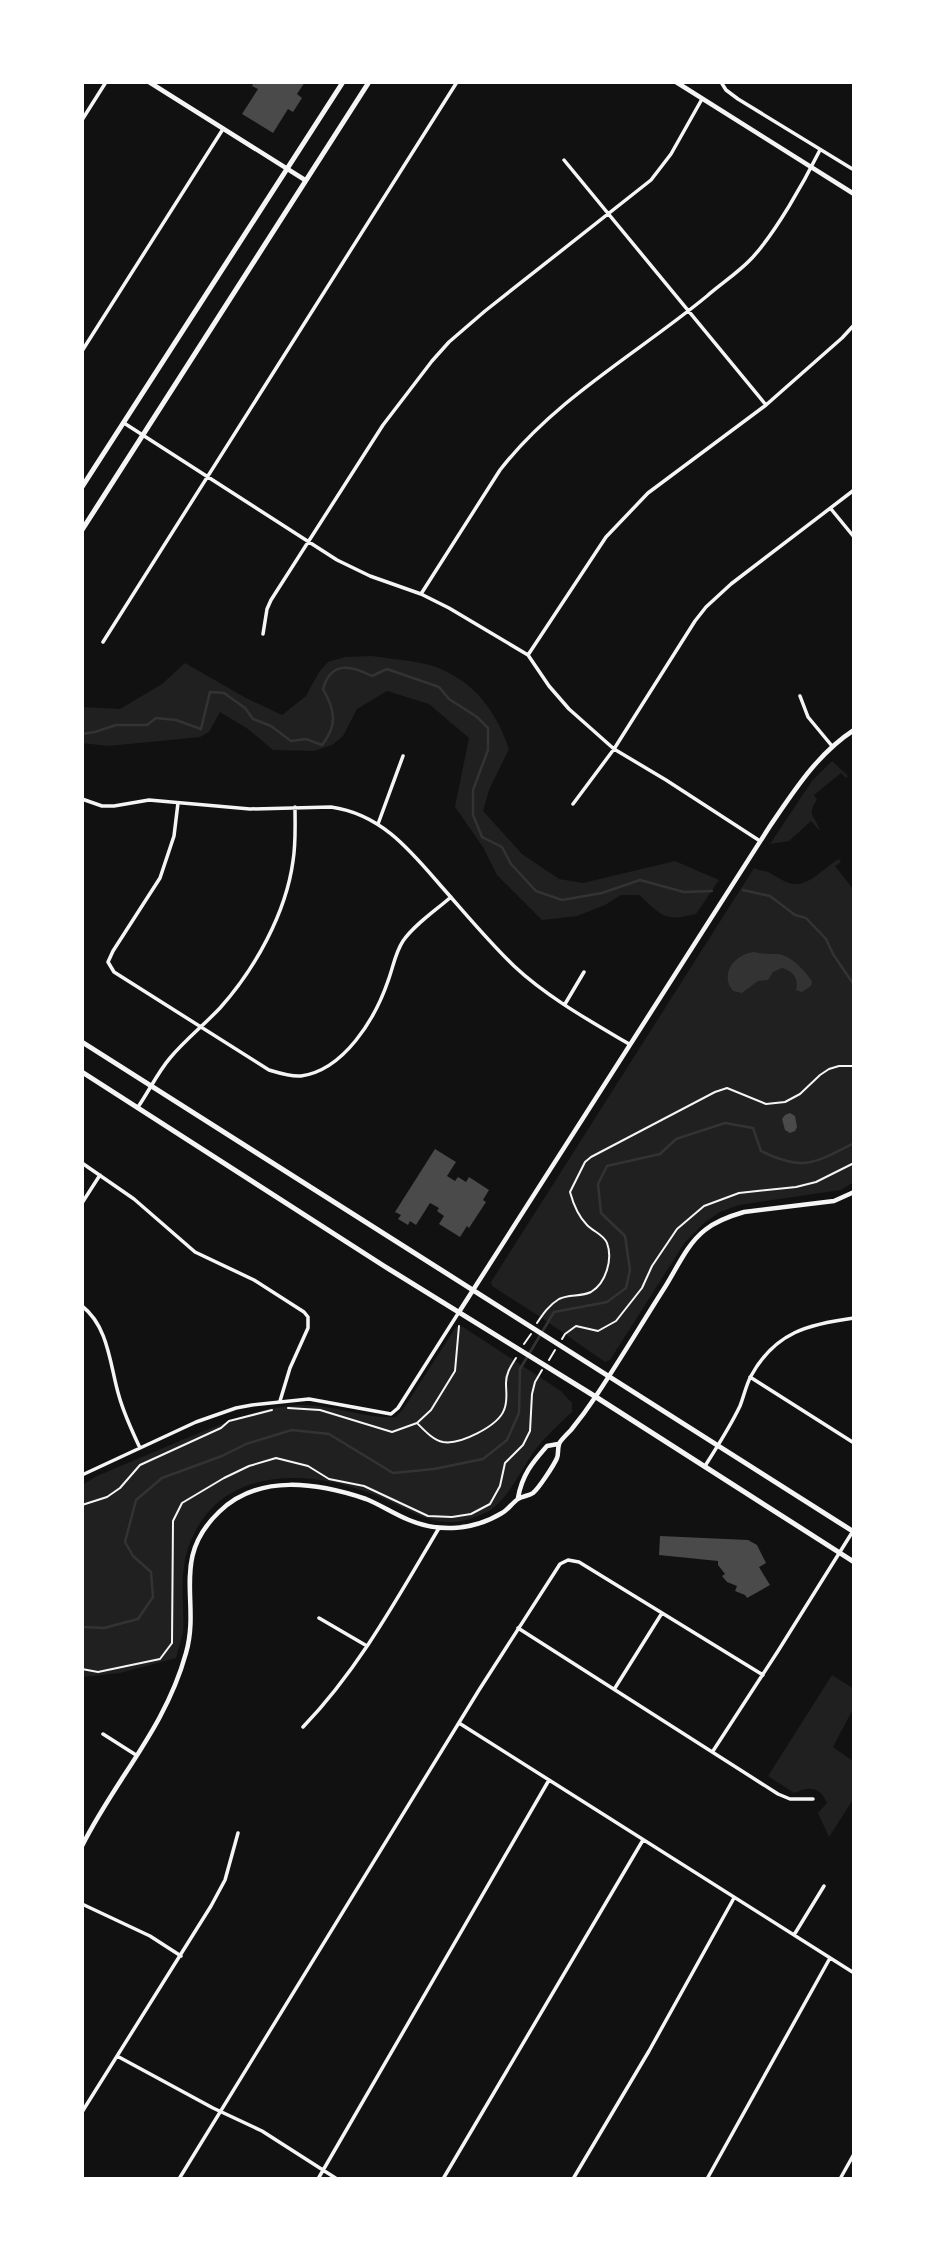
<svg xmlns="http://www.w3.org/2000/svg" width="936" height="2261" font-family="Poppins,sans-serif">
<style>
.green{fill:#202020}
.water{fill:#333}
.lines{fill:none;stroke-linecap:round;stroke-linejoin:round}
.stream{stroke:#333;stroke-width:2.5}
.building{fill:#4a4a4a}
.path{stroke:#f5f5f5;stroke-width:2}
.minor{stroke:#f5f5f5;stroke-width:3.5}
.tertiary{stroke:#f5f5f5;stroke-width:4.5}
.secondary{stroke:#f5f5f5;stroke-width:5}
</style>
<rect width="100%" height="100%" fill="#111"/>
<path class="green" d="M372 656C390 659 421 661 436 667 475 682 496 711 509 749L489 790 483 811 522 854 559 879 583 883 675 861 719 880 696 914C663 922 663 916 639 895H621L605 905 577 916 542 920 497 875 483 847 455 807 469 738 429 704 387 691 357 709 343 736 332 745 314 751 273 750 248 729 220 712 209 732 200 737 108 746 82 743V707L120 709 162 684 185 663 246 698 282 715 306 696 319 672 328 662 345 657Z
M832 761 848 776 846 778 841 773 814 795 817 800C805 816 817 817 820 831L811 821 789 841 770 844 812 781Z
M839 859 841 862 835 866 854 890V1182L841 1190 739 1205 720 1212 704 1223 685 1242 610 1360 605 1362 542 1318 492 1286 491 1282 754 868C759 871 764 870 770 873 789 884 795 890 816 876 824 870 830 864 839 859Z
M456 1327H463L561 1391 572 1403V1412C559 1424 546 1436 535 1450 522 1468 506 1503 487 1512 436 1538 411 1507 367 1492 304 1469 223 1468 192 1538 182 1560 182 1583 183 1606 183 1614 184 1624 183 1632 181 1641 178 1650 176 1658L120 1673 82 1677V1485L97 1476C127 1463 157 1451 187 1438 224 1423 260 1407 300 1405 333 1404 363 1419 396 1417L404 1408Z
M832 1675 854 1689V1707L833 1747 854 1762V1798L829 1837 818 1813 827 1803C820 1787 810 1786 794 1793L768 1776Z"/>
<path class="water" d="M754 952C762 954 768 954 777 954 791 955 804 970 812 981L811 986 802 992 796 990C799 978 793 971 782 968L773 972 768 980 758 981 742 993 733 991C719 974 735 954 754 952Z"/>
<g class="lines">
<path class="stream" d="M82 734 95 732 116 725H147L156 718 176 720 201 729 210 692 224 693 245 708 253 719 271 726 291 741 306 739 322 745C338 725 335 710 323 689 331 661 350 665 372 676L387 669 439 687 449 699 477 717 488 728V750L473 790V815L482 837 502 847 511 864 536 891 562 900 602 893 640 880 684 892 712 891
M743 890 770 896 795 915 806 918 826 939 833 954 854 985
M82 1627 104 1628 138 1619 153 1597 151 1572 133 1556 125 1542 136 1500 162 1478 222 1456 246 1444 292 1430 329 1434 393 1473 434 1469 483 1459 507 1440 519 1413 520 1369 554 1312 607 1302 626 1288 630 1270 625 1236 601 1213 598 1184 607 1166 660 1154 676 1139 725 1123 753 1128 761 1151C803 1172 815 1163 854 1143"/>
</g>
<path class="building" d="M254 82H305L297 94 302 98 293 112 288 109 273 133 242 114 258 89 252 86Z
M790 1113 795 1116 797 1127 795 1131 790 1133 785 1130 782 1119 785 1115Z
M435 1149 456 1162 447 1176 455 1181 458 1177 466 1182 469 1177 489 1190 483 1200 486 1202 469 1228 467 1226 460 1237 439 1224 444 1216 437 1211 439 1208 430 1203 416 1225 410 1221 408 1225 398 1219 401 1215 395 1212Z
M660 1536 748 1540 757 1545 766 1563 759 1567 770 1585 747 1598 745 1595 735 1591 737 1586 727 1582 722 1576 725 1574 718 1565V1561L659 1555Z"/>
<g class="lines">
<path class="path" d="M537 1323C543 1314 549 1305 559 1299 569 1294 581 1297 591 1292 606 1283 613 1259 607 1243 604 1235 594 1232 587 1225 579 1217 573 1203 570 1192L585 1162 591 1157 715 1092 727 1088 766 1104 785 1102 800 1094 820 1075 829 1069 839 1066H854
M562 1339 565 1334 576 1326 598 1331 616 1321 642 1288 652 1266 677 1229 704 1206 739 1193 796 1187 816 1182 854 1163
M524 1344 531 1334
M549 1360 555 1350
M288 1408 320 1410 392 1432 417 1423 431 1410 455 1371 459 1326
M417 1423C424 1430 433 1440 443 1442 460 1445 498 1426 504 1410 508 1401 506 1393 506 1383 506 1373 511 1366 516 1358
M82 1505 107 1497 120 1488 140 1465 221 1428 229 1421 272 1410
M82 1669 98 1672 160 1659 172 1643 173 1521 182 1503 224 1478 249 1466 276 1458 308 1466 329 1479 364 1486 428 1516 452 1517 471 1514 490 1504 500 1486 505 1463 523 1445 530 1431 532 1394 535 1382 542 1370"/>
<path class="minor" d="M721 82 726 90 738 99 854 170
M82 120 106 82
M564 160 766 405
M82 351 223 129
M124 423 337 560 370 576 421 594 449 608 528 655 549 686 569 709 614 749 666 780 760 841
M831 509 854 537
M421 594 500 470C556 398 638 353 707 296 722 283 739 272 752 258 776 232 804 182 820 150
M263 634 267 609 271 600 383 425 432 361 449 342 485 311 651 180 671 154 702 99
M103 642 457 82
M528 655 606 537 648 493 766 405 842 338 854 325
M800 696 808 717 832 746
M82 799 102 806H114L149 800 250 809 331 807C381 814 410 850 441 886 465 913 488 941 514 966 547 997 590 1021 629 1044
M178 803 174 836 160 878 113 951 108 962 114 972 269 1070C279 1073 291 1077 301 1076 344 1070 375 1019 388 981 393 968 395 953 403 941 415 924 435 911 451 897
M573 804 614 749 695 621 706 607 731 584 854 490
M378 824 403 756
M565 1004 584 972
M138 1107C149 1091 158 1072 170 1058 185 1040 204 1025 220 1008 255 969 286 913 293 861 296 843 295 825 295 807
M82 1163 134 1199 195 1252 254 1280 304 1312 308 1317V1328L290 1368 280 1401
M82 1203 100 1175
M82 1306C109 1327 110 1366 119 1396 124 1414 132 1431 140 1448
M750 1377 854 1443
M705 1466C717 1447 730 1427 740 1406 744 1396 746 1385 751 1376 775 1332 809 1324 854 1318
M82 1475 196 1422 236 1408 252 1405 309 1399 391 1414 398 1408 459 1312
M319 1618 367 1646
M518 1628 778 1794 790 1799H813
M615 1688 662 1613
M459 1723 854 1973
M303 1727C359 1669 398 1597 439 1528
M103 1734 136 1755
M713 1751 778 1651 853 1531
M82 1904 150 1936 181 1956
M794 1935 824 1886
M117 2056 213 2108 262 2131 337 2179
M82 2112 211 1906 225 1880 238 1833
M179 2179 479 1690 560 1564 568 1560 579 1562 763 1675
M318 2179 549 1780
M443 2179 643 1840
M573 2179 649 2051 734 1898
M707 2179 830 1958
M840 2179 854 2154"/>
<path class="tertiary" d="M149 82 305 180
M676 82 854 194
M459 1312 770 826C794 791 817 754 854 730
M518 1498C522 1475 532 1463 547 1446L558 1444
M82 1846C116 1778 165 1729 186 1653 201 1601 170 1559 219 1512 259 1473 318 1483 366 1499 381 1505 394 1514 409 1520 440 1533 474 1530 502 1513 508 1510 512 1503 518 1499 522 1496 529 1496 533 1493 539 1488 554 1465 557 1458 559 1453 557 1447 560 1442 563 1438 567 1434 571 1430 580 1419 588 1408 596 1396 620 1360 642 1323 665 1287 677 1268 687 1244 705 1230 716 1221 730 1216 744 1212L834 1201 854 1192"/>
<path class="secondary" d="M82 487 343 82
M82 530 369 82
M82 1042 854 1532
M82 1072 384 1266 596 1397 854 1562"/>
</g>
<rect width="936" height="2261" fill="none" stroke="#ffffff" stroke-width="168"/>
</svg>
